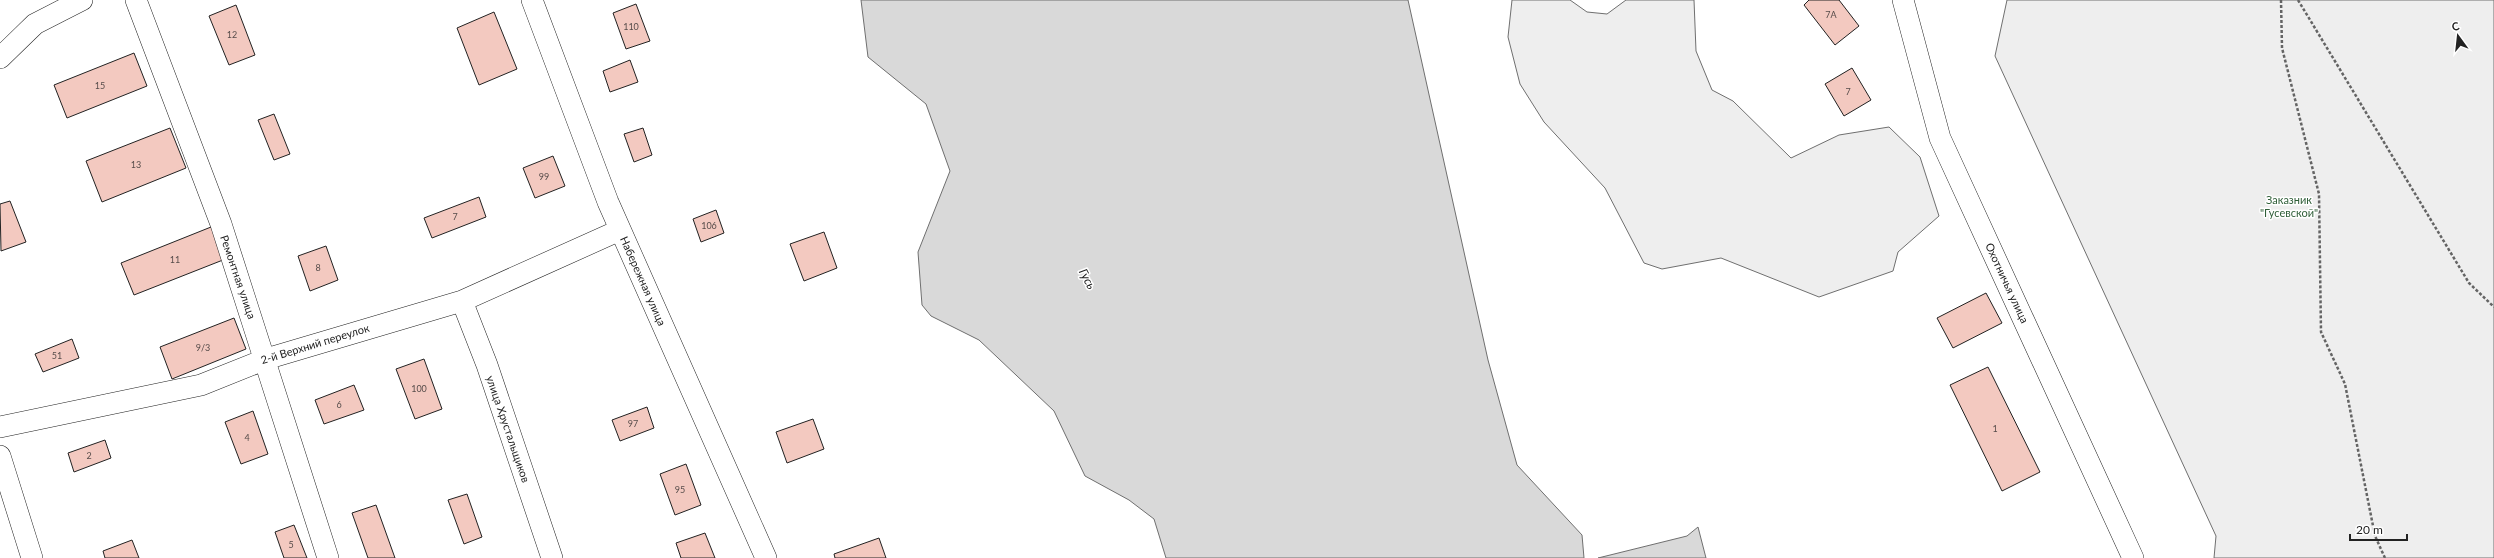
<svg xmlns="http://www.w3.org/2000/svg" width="2494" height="558" font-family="Lato,sans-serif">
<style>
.green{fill:#eee;stroke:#6f6f6f}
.water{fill:#d9d9d9;stroke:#6f6f6f}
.building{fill:#f3c9c0;stroke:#222}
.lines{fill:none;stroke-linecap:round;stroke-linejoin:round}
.minor-casing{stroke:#222;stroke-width:22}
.path{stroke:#646464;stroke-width:2.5;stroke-dasharray:3 2;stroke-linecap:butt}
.minor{stroke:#fff;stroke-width:21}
.labels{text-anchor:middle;stroke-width:3;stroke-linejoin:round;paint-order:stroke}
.number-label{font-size:9px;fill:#564c4a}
.park-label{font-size:11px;fill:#2f5e38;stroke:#fff}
.street-label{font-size:11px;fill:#222;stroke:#fff}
.water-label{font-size:12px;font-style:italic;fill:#222;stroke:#fff}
</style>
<rect width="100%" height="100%" fill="#fff"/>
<path class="green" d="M1512 0H1570L1587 12 1607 14 1626 0H1694L1696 51 1712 90 1733 101 1791 158 1839 135 1889 127 1920 157 1939 216 1898 252 1893 271 1819 297 1721 258 1662 269 1644 263 1605 188 1544 122 1520 84 1508 37Z
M2007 0H2494V558H2214L2216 536 1995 56Z"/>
<path class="water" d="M861 0H1408L1488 360 1517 465 1582 535 1584 558H1166L1154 519 1129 500 1085 476 1054 411 979 340 931 316 922 305 918 252 950 171 926 104 868 57Z
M1698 527 1706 558H1598L1687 536Z"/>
<path class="building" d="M1809 0H1839L1859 26 1835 45 1804 5Z
M636 4 650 41 626 49 613 13Z
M236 5 255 55 229 65 209 16Z
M494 12 517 69 479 85 457 28Z
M134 53 147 86 67 118 54 85Z
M630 60 638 82 610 92 603 71Z
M1852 68 1871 100 1844 116 1825 84Z
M274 114 290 154 274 160 258 120Z
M170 128 186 168 102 202 86 161Z
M643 128 652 155 634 162 624 134Z
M553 156 565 186 535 198 523 168Z
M479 197 486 217 432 238 424 218Z
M10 201 26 242 1 251 0 204Z
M716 210 724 233 701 242 693 219Z
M216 225 228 258 134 295 121 263Z
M824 232 837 268 804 281 790 244Z
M326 246 338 280 310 291 298 256Z
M1986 293 2002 323 1953 348 1937 318Z
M234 318 246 349 172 379 160 347Z
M72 339 79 358 43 372 35 354Z
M424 359 442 409 415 419 396 369Z
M1988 367 2040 472 2002 491 1950 385Z
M354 385 364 410 324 424 315 400Z
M647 407 654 428 620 441 612 420Z
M253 411 268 454 241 464 225 422Z
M813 419 824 449 787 463 776 432Z
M105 440 111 458 74 472 68 453Z
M686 464 701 505 675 515 660 474Z
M467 494 482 537 464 544 448 500Z
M376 505 395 558H368L352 513Z
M294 525 307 558H284L275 532Z
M705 533 715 558H681L676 543Z
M879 538 886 558H835L834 554Z
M132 540 139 558H105L103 551Z"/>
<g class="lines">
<defs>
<path id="minor" d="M136 0 221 224 328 558
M532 0 608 202 766 558
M1903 0 1940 138 2133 558
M0 58 35 24 82 0
M462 301 487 365 552 558
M0 427 201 385 266 359 462 301 620 230
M0 456 32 558"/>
</defs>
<use href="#minor" class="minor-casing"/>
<path class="path" d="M2281 0 2282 48 2319 194 2321 332 2345 384 2375 536 2385 558
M2298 0 2469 283 2494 307"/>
<use href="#minor" class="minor"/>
</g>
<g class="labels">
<g class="number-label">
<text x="1831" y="18">7А</text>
<text x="631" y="30">110</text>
<text x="232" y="38">12</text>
<text x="100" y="89">15</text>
<text x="1848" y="95">7</text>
<text x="136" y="168">13</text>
<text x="544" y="180">99</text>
<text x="455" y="220">7</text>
<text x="709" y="229">106</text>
<text x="175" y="263">11</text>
<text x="318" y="271">8</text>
<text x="203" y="351">9/3</text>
<text x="57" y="359">51</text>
<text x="419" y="392">100</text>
<text x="339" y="408">6</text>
<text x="633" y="427">97</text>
<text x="1995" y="432">1</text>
<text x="247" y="441">4</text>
<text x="89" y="459">2</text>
<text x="680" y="493">95</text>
<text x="291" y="548">5</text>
</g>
<g class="park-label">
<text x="2289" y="204">Заказник<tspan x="2289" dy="13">"Гусевской"</tspan></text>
</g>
<g class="street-label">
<text transform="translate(238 277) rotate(71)" y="4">Ремонтная улица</text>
<text transform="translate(643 281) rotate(66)" y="4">Набережная улица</text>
<text transform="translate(2007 283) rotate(65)" y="4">Охотничья улица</text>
<text transform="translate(315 344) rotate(-17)" y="4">2-й Верхний переулок</text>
<text transform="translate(508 429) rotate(71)" y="4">улица Хрустальщиков</text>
</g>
<g class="water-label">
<text transform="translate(1087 279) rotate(62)" y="4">Гусь</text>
</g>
</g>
<g transform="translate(2458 36) rotate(345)" stroke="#ffffff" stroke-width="3" paint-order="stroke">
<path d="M0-3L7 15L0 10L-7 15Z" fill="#222222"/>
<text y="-6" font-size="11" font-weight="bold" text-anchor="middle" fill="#222222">С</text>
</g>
<path d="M2350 534v6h57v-6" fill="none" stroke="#222222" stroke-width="2"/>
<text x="2356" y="534" font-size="12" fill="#222222" stroke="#ffffff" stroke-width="3" paint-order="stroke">20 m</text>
</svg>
